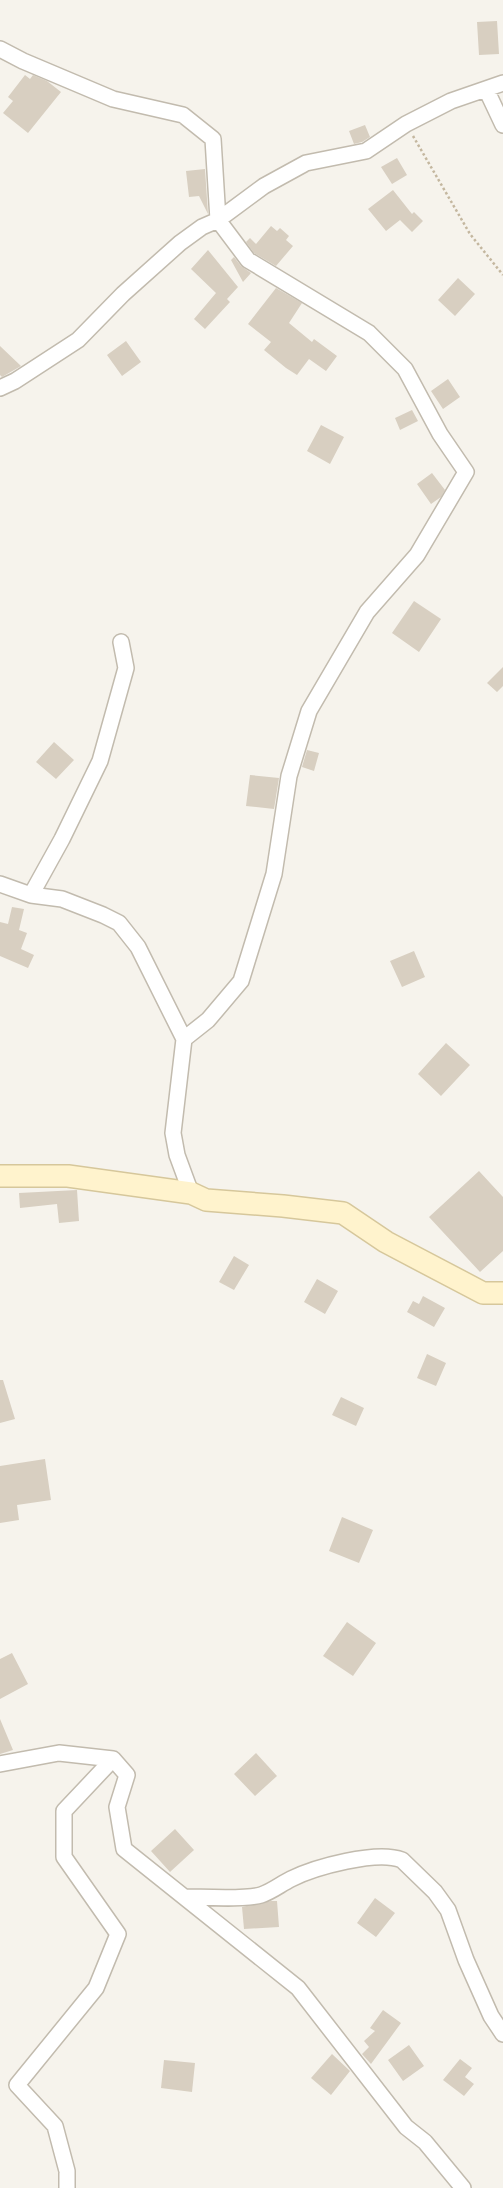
<svg xmlns="http://www.w3.org/2000/svg" width="503" height="2188" font-family="'Fira Sans',sans-serif">
<style>
.building{fill:#d8cfc1}
.lines{fill:none;stroke-linecap:round;stroke-linejoin:round}
.street-casing{stroke:#c2bbae;stroke-width:18}
.secondary-casing{stroke:#d6c79b;stroke-width:24}
.path{stroke:#c4b79f;stroke-width:2.5;stroke-dasharray:2.5 2.5;stroke-linecap:butt}
.street{stroke:#fff;stroke-width:15}
.secondary{stroke:#fff3cd;stroke-width:21}
</style>
<rect width="100%" height="100%" fill="#f6f3ec"/>
<path class="building" d="M497 21 499 54 479 55 477 22Z
M25 75 30 79 33 75 47 81 61 92 28 133 3 113 13 101 8 97Z
M365 125 370 137 362 142 354 144 349 131Z
M397 158 407 175 392 184 381 167Z
M205 169 208 214 199 196 189 197 186 171Z
M393 190 412 214 414 212 423 221 412 232 400 220 386 231 368 209Z
M271 226 277 231 280 228 289 236 286 240 293 246 276 266 254 253 246 242 250 238 256 244Z
M208 250 238 287 227 299 230 302 205 329 194 319 216 293 191 269Z
M234 257 241 266 251 273 243 282 231 260Z
M458 278 475 294 455 316 438 300Z
M276 288 302 303 289 323 312 342 314 339 337 356 326 371 309 359 297 375 286 368 264 350 271 342 248 324Z
M126 341 141 362 122 376 107 355Z
M0 346 21 366 2 377 0 375Z
M448 379 460 397 443 409 431 391Z
M412 410 418 421 400 430 395 418Z
M321 425 344 437 330 464 307 451Z
M432 473 445 490 441 497 431 504 417 484Z
M414 601 441 619 419 652 392 633Z
M503 667V686L497 692 487 683Z
M54 742 74 760 56 779 36 762Z
M307 750 319 753 314 771 302 767Z
M250 775 279 778 274 809 246 806Z
M12 907 24 909 19 930 27 933 21 949 34 955 28 968 0 956V922L8 924Z
M414 951 425 977 402 987 390 961Z
M446 1043 470 1065 441 1096 418 1074Z
M479 1171 503 1197V1251L480 1272 429 1217Z
M77 1190 79 1221 59 1223 57 1204 20 1208 19 1193Z
M234 1256 249 1265 234 1290 219 1282Z
M317 1279 338 1291 325 1314 304 1302Z
M423 1296 445 1308 434 1327 407 1312 413 1301 419 1304Z
M427 1354 446 1363 436 1386 417 1378Z
M0 1380H3L15 1419 0 1423Z
M341 1397 364 1408 356 1426 332 1415Z
M45 1459 51 1500 17 1505 19 1520 0 1523V1466Z
M342 1517 373 1530 359 1563 329 1551Z
M347 1622 376 1643 353 1676 323 1656Z
M12 1653 28 1684 0 1699V1659Z
M0 1719 13 1750 0 1754Z
M256 1753 277 1776 255 1796 234 1774Z
M175 1829 194 1850 170 1872 151 1851Z
M375 1898 395 1913 376 1937 357 1923Z
M271 1901H277L279 1927 244 1929 242 1907Z
M383 2010 401 2023 371 2064 362 2054 369 2047 364 2041 375 2031 370 2028Z
M409 2045 424 2066 403 2081 388 2060Z
M332 2054 350 2071 331 2095 311 2078Z
M460 2059 472 2068 465 2077 474 2084 464 2096 443 2080Z
M164 2060 195 2063 192 2092 161 2088Z"/>
<g class="lines">
<defs>
<path id="street" d="M0 49 23 61 113 99 183 115 213 139 218 220 248 260 369 333 405 369 440 434 466 472 417 555 367 612 309 711 289 776 274 874 241 981 208 1020 184 1039
M486 89 503 125
M0 388 15 381 78 340 123 294 180 243 202 227 218 220 264 186 306 163 366 151 406 124 451 101 503 83
M0 884 31 895 62 899 103 915 119 923 138 947 184 1039 173 1133 177 1155 191 1193
M31 895 62 839 100 761 126 668 121 642
M0 1764 59 1753 113 1759 127 1775 117 1807 124 1849 298 1988 406 2127 425 2142 463 2188
M184 1897C202 1897 245 1900 261 1895 271 1892 281 1884 291 1879 315 1867 377 1850 402 1860L435 1892 448 1910 466 1960 491 2016 503 2034
M67 2188V2171L55 2126 17 2085 96 1988 118 1934 64 1857V1811L113 1759"/>
<path id="secondary" d="M0 1176H68L191 1193 206 1200 283 1206 343 1213 386 1242 483 1293H503"/>
</defs>
<use href="#street" class="street-casing"/>
<use href="#secondary" class="secondary-casing"/>
<path class="path" d="M413 136 470 234 503 275"/>
<use href="#street" class="street"/>
<use href="#secondary" class="secondary"/>
</g>
</svg>
